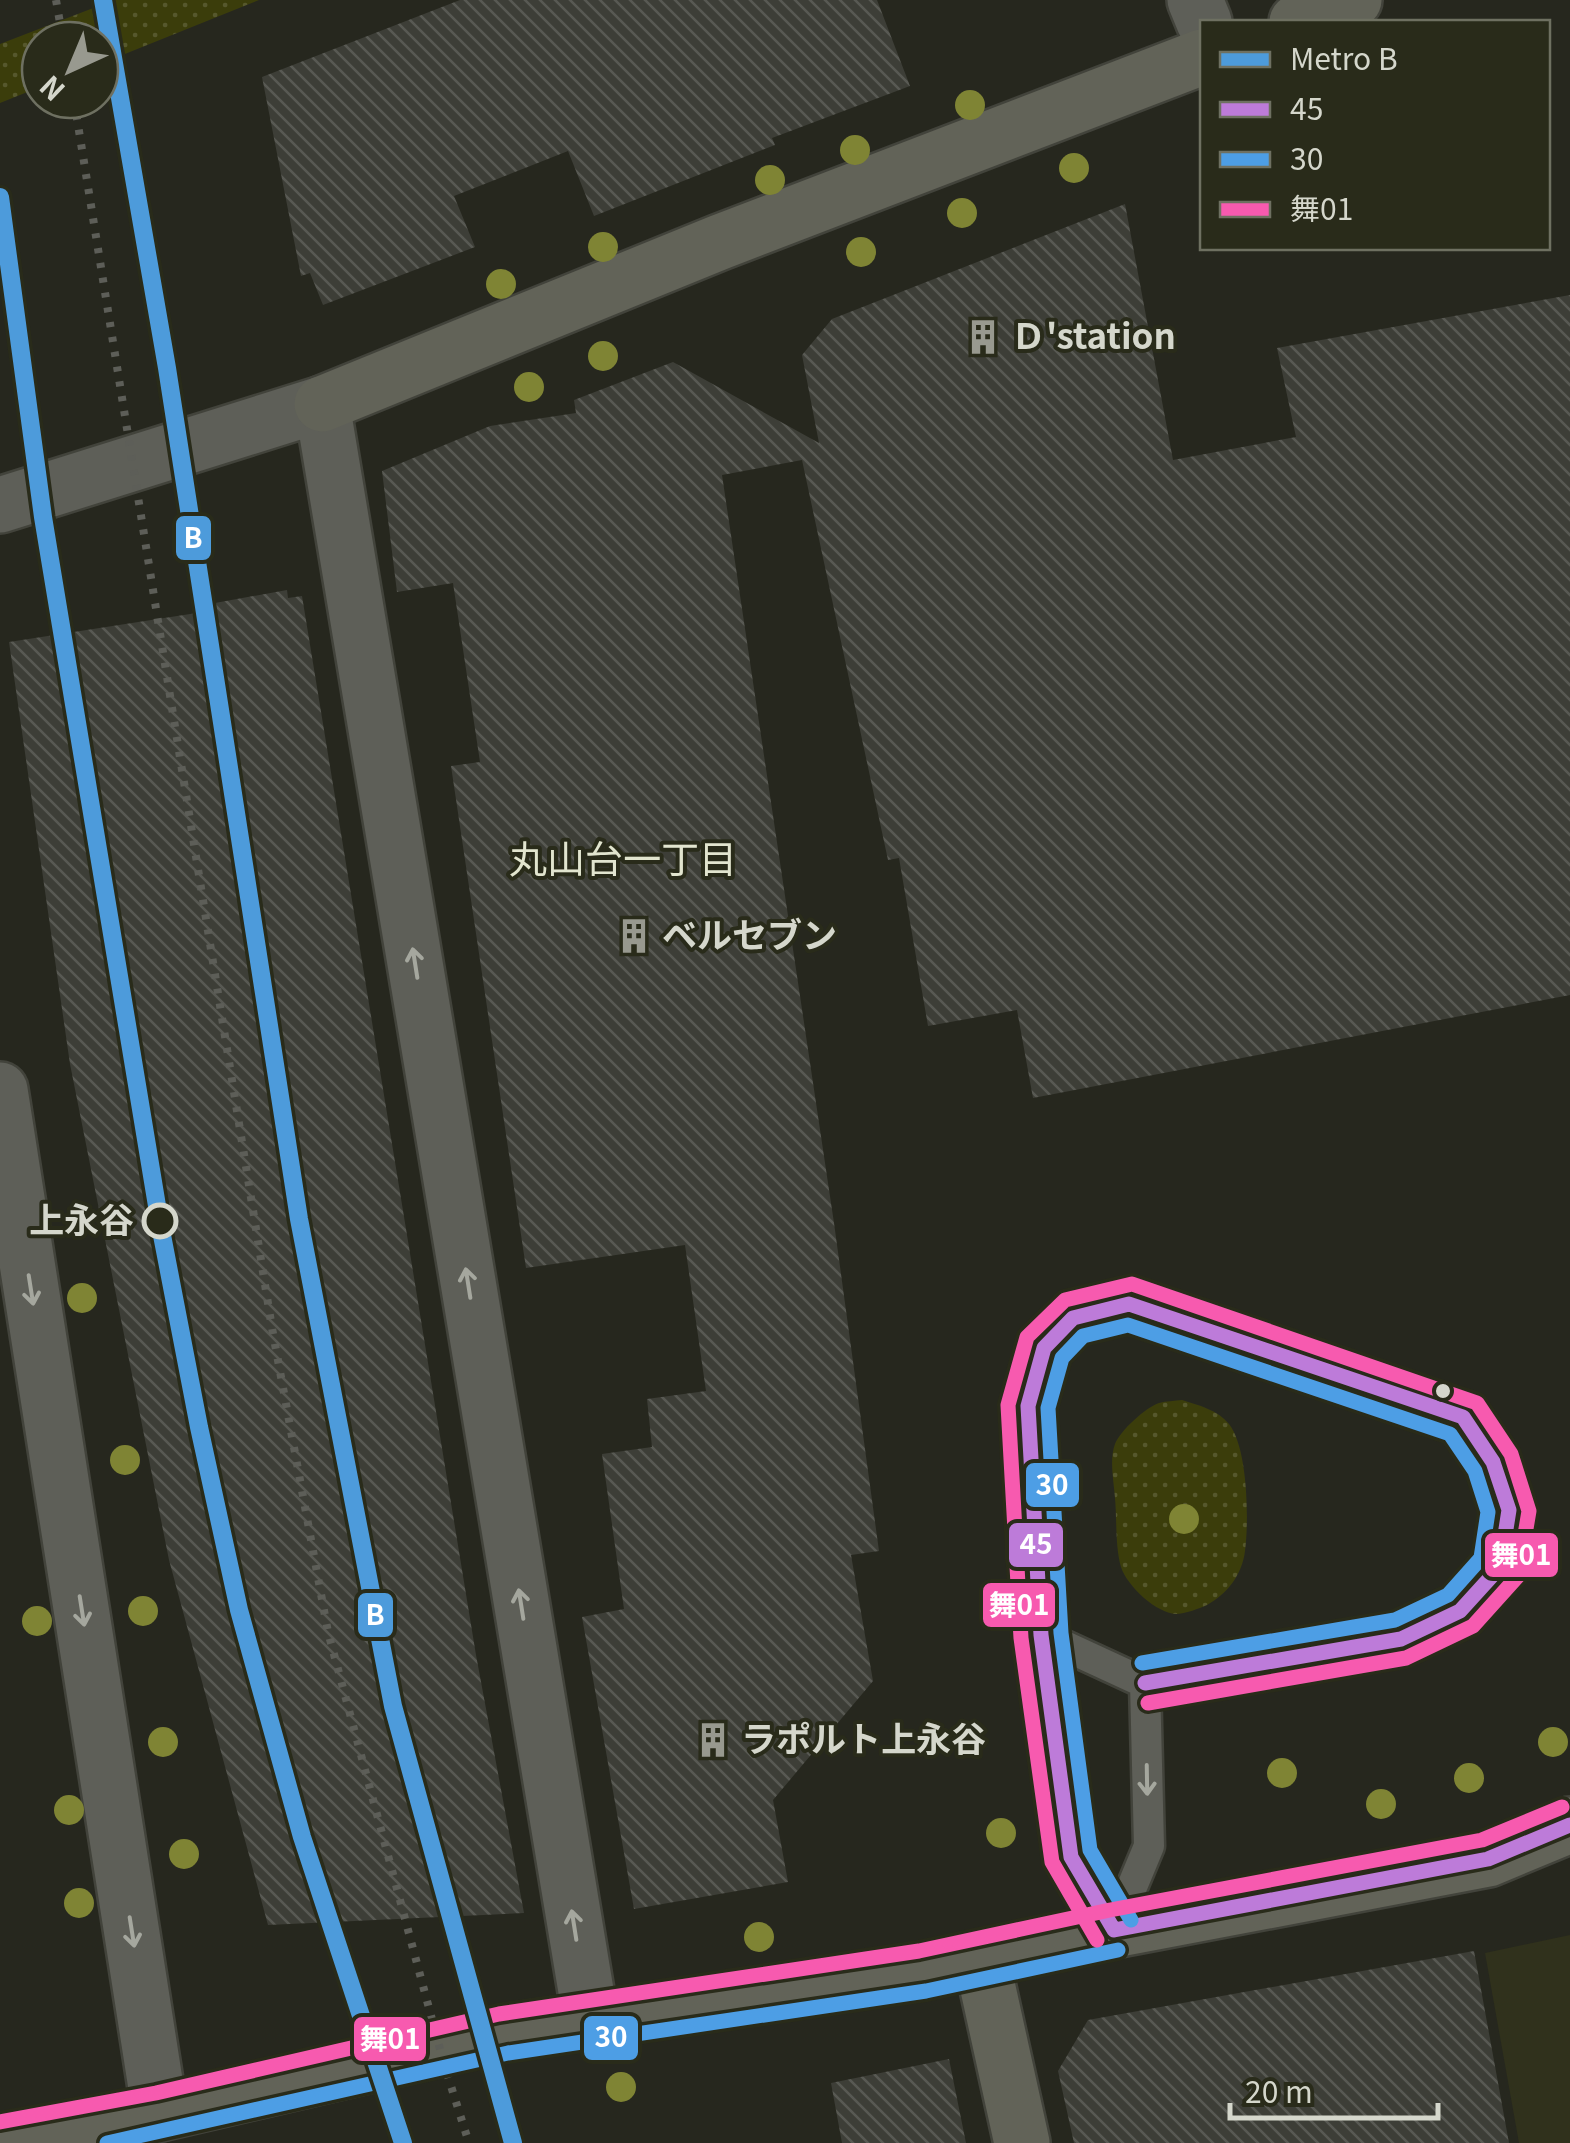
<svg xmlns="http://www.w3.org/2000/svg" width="1570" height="2143" font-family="Georgia,'Noto Sans JP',serif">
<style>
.built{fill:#30311c}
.grass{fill:url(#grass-dots)}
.building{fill:url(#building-back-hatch)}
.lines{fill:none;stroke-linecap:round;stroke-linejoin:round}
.lane-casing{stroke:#42433b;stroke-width:35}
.street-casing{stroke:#42433b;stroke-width:60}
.secondary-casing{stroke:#42433b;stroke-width:60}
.lane{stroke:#5e5f58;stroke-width:30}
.street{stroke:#5e5f58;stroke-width:55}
.secondary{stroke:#626358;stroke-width:55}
.rail{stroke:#5d5e58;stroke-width:8;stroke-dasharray:5 10;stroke-linecap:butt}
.bus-1-casing{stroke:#292b1a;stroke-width:22}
.bus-2-casing{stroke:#292b1a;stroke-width:22}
.bus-3-casing{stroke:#292b1a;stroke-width:22}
.bus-1{stroke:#bd7bd9;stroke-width:15}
.bus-2{stroke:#4d9ee5;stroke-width:15}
.bus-3{stroke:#f75aaf;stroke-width:15}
.metro-1-casing{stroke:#292b1a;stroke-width:25}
.metro-1{stroke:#4d9bdb;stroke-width:18}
.tree{fill:#7f8434}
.oneway{stroke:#a5a79e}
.stop-dot{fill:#292b1a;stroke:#d5d7cc;stroke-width:5}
.bus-dot{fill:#d5d7cc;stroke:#292b1a;stroke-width:4}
.labels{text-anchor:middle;stroke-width:8;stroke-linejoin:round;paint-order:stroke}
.poi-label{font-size:35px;font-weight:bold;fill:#d5d7cc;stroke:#292b1a;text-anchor:start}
.stop-label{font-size:35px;font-weight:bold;fill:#d5d7cc;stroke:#292b1a;text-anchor:end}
.neighbourhood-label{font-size:38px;fill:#e2e5cf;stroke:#292b1a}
.line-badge{stroke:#292b1a;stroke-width:4}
.badge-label{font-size:28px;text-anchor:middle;font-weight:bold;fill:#fff}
</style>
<defs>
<pattern id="grass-dots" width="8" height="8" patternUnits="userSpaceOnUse" patternTransform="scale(2.5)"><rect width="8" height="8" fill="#3b3d0b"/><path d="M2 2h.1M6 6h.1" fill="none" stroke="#56582d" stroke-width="1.8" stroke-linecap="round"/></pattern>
<pattern id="building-back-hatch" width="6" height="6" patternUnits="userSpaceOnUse" patternTransform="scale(2.5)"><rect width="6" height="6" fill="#3d3e37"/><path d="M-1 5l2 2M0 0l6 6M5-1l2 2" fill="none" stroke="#585953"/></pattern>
</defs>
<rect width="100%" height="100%" fill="#26271e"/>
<path class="built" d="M1570 1935V2143H1519L1485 1953Z"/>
<path class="grass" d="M114 0H259L100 64V40H40V87L0 103V44Z
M1182 1400C1198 1405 1218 1410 1229 1424 1248 1448 1249 1521 1245 1551 1242 1575 1227 1594 1207 1605 1198 1609 1187 1613 1177 1614 1157 1614 1127 1586 1121 1567 1115 1546 1117 1519 1115 1498 1114 1482 1109 1460 1115 1444 1120 1431 1146 1407 1159 1403 1166 1401 1175 1401 1182 1400Z"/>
<path class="building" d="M460 0H877L910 86 772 138 775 145 594 216 568 151 454 196 475 247 323 305 310 273 301 276 262 77Z
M1125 204 1173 460 1296 437 1277 348 1570 295V995L1033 1098 1017 1010 928 1026 899 858 888 860 802 460 722 475 834 1223 879 1551 851 1555 873 1681 773 1800 788 1882 634 1909 582 1617 624 1609 602 1454 652 1447 647 1399 706 1391 685 1245 526 1268 451 766 480 762 453 583 397 592 382 471 490 426 576 413 574 400 673 362 819 443 802 355 832 319Z
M287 590 288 598 302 596 476 1655 524 1913 268 1925 169 1560 70 1064 9 642 216 610 215 603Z
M1474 1951 1509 2143H1074L1058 2071 1088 2020Z
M949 2059 966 2143H842L831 2083Z"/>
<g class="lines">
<defs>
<path id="lane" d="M1041 1635 1145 1683 1401 1639 1460 1611 1500 1567 1509 1510 1493 1462 1463 1417 1129 1304 1073 1318 1044 1348 1028 1406 1041 1635 1071 1857 1114 1930
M1114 1930 1149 1846 1145 1683"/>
<path id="street" d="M1195 0 1204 22
M0 505 322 404 591 2021
M0 1090 160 2113"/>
<path id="secondary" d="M1297 22 1354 0
M322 404 720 242 1202 57
M982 1961 1022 2143
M0 2142 160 2113 504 2033 923 1971 1114 1930 1488 1859 1570 1825"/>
</defs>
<use href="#lane" class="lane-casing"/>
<use href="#street" class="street-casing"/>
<use href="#secondary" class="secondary-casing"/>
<use href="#lane" class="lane"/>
<use href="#street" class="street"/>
<use href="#secondary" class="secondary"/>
<path class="rail" d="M56 0 63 40
M74 100 272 1328 328 1632 444 2064 469 2143"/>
<defs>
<path id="bus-1" d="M1114 1930 1071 1857 1041 1635 1028 1406 1044 1348 1073 1318 1129 1304 1463 1417 1493 1462 1509 1510 1500 1567 1460 1611 1401 1639 1145 1683
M1114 1930 1488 1859 1570 1825"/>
<path id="bus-2" d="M1131 1920 1090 1850 1061 1633 1048 1408 1062 1358 1083 1336 1128 1325 1450 1434 1475 1471 1488 1512 1481 1558 1448 1595 1395 1620 1142 1663
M107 2143 508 2053 926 1991 1118 1950"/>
<path id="bus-3" d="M1097 1940 1052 1862 1021 1638 1008 1405 1027 1337 1065 1300 1132 1284 1477 1403 1511 1454 1529 1511 1518 1576 1473 1626 1406 1658 1148 1703
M0 2122 156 2093 499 2014 919 1951 1110 1910 1482 1840 1562 1807"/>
</defs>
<use href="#bus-1" class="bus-1-casing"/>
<use href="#bus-2" class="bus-2-casing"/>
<use href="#bus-3" class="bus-3-casing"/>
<use href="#bus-1" class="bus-1"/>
<use href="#bus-2" class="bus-2"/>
<use href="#bus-3" class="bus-3"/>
<defs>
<path id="metro-1" d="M103 0 167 368 299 1219 393 1706 513 2143
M0 197 43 517 161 1230 199 1427 239 1610 302 1837 403 2143"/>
</defs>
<use href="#metro-1" class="metro-1-casing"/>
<use href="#metro-1" class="metro-1"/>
</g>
<g class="tree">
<circle cx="970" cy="105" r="15"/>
<circle cx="855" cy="150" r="15"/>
<circle cx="1074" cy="168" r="15"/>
<circle cx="770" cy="180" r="15"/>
<circle cx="962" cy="213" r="15"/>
<circle cx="603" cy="247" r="15"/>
<circle cx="861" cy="252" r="15"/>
<circle cx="501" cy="284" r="15"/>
<circle cx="603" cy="356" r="15"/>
<circle cx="529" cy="387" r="15"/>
<circle cx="82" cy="1298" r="15"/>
<circle cx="125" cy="1460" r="15"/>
<circle cx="1184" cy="1519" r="15"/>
<circle cx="143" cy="1611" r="15"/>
<circle cx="37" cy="1621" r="15"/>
<circle cx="163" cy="1742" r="15"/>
<circle cx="1553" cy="1742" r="15"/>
<circle cx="1282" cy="1773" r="15"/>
<circle cx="1469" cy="1778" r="15"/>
<circle cx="1381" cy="1804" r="15"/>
<circle cx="69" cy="1810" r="15"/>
<circle cx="1001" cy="1833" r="15"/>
<circle cx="184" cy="1854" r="15"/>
<circle cx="79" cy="1903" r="15"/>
<circle cx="759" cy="1937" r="15"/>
<circle cx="621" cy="2087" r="15"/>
</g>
<defs><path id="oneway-shaft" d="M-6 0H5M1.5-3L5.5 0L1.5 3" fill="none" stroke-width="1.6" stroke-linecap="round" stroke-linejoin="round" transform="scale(2.5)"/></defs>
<g class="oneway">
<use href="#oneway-shaft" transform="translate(415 963) rotate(-99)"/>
<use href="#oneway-shaft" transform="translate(468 1283) rotate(-99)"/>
<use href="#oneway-shaft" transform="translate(31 1290) rotate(81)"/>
<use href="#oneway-shaft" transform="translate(521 1604) rotate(-99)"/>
<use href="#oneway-shaft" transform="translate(82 1611) rotate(81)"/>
<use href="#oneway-shaft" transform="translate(1147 1780) rotate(89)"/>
<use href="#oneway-shaft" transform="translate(574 1925) rotate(-99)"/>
<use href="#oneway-shaft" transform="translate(132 1932) rotate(81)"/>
</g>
<defs>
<symbol id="building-bare" viewBox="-9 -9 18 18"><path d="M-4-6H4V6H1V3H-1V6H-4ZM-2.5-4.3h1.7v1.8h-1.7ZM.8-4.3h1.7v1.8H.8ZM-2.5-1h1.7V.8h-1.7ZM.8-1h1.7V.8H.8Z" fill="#98998f" stroke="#292b1a" stroke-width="2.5" paint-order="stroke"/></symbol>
</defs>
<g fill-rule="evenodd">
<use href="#building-bare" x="958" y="312" width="50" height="50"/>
<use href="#building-bare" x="609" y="911" width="50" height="50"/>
<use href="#building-bare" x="688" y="1715" width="50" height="50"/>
</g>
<circle class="stop-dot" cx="160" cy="1221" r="16"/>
<circle class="bus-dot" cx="1443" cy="1391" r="9"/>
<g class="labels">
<g class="poi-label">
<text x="1011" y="349">Ｄ'station</text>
<text x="662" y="948">ベルセブン</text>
<text x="741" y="1752">ラポルト上永谷</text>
</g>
<g class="stop-label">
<text x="134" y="1233">上永谷</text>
</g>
<g class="neighbourhood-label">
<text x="623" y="873">丸山台一丁目</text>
</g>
</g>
<g class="line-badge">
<rect x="174" y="514" width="39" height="48" rx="10" fill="#4d9bdb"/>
<rect x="1024" y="1461" width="57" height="48" rx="10" fill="#4d9ee5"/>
<rect x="1007" y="1521" width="58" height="48" rx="10" fill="#bd7bd9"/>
<rect x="1483" y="1531" width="77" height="48" rx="10" fill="#f75aaf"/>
<rect x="981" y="1581" width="76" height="48" rx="10" fill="#f75aaf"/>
<rect x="356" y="1591" width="39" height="48" rx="10" fill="#4d9bdb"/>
<rect x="582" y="2014" width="58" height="48" rx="10" fill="#4d9ee5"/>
<rect x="352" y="2015" width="76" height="48" rx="10" fill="#f75aaf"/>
</g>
<g class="badge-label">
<text x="193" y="548">B</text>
<text x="1052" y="1495">30</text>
<text x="1036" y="1554">45</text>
<text x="1521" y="1565">舞01</text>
<text x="1019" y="1615">舞01</text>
<text x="375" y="1625">B</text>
<text x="611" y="2047">30</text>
<text x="390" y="2049">舞01</text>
</g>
<rect x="1200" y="20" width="350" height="230" fill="#292b1a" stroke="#6e7061" stroke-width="2.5"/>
<rect x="1220" y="52" width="50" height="15" fill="#4d9bdb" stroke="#6e7061" stroke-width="2.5"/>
<text x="1290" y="70" font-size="30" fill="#d5d7cc">Metro B</text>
<rect x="1220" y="102" width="50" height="15" fill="#bd7bd9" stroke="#6e7061" stroke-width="2.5"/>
<text x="1290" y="120" font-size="30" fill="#d5d7cc">45</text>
<rect x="1220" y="152" width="50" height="15" fill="#4d9ee5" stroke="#6e7061" stroke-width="2.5"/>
<text x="1290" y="170" font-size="30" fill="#d5d7cc">30</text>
<rect x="1220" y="202" width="50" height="15" fill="#f75aaf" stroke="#6e7061" stroke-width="2.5"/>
<text x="1290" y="220" font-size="30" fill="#d5d7cc">舞01</text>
<g transform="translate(70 70) rotate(224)"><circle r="48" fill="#292b1a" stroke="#6e7061" stroke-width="2.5"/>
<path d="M0-8L18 38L0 25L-18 38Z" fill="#98998f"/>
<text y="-15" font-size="28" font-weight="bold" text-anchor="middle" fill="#d5d7cc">N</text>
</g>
<path d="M1230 2103v15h208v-15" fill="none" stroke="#d5d7cc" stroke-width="5"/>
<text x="1245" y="2103" font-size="30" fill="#d5d7cc" stroke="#292b1a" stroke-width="8" paint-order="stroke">20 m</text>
</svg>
